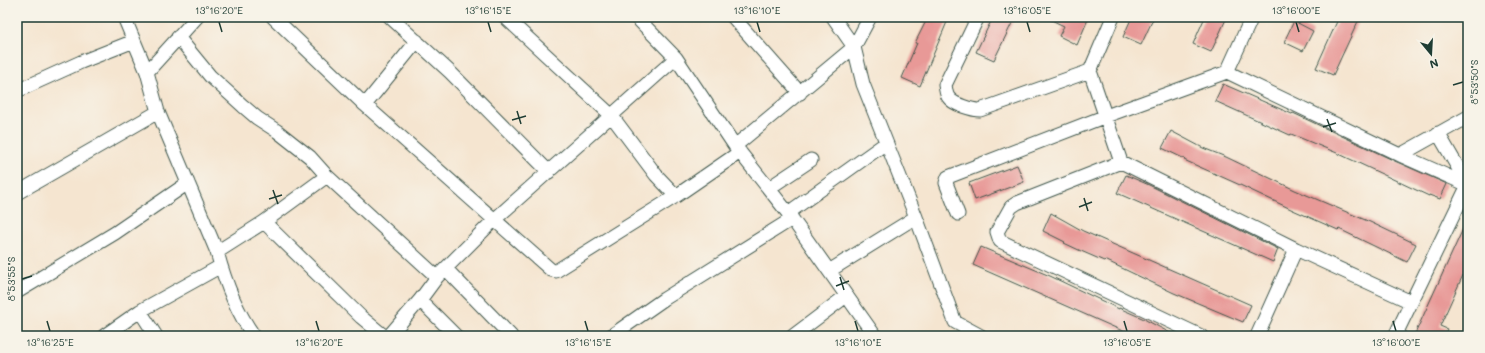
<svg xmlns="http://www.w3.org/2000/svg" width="1485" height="353" font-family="Mali,sans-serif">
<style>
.building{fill:#e89997}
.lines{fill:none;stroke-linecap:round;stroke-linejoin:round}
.street-casing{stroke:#3f564b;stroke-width:15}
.street{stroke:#fff;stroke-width:13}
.ticks{fill:none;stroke:#1f3d34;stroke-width:1.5}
.neatline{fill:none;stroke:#1f3d34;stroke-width:1.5}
.ticks-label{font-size:10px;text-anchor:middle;fill:#1f3d34}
</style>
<rect width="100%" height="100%" fill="#f7f3e8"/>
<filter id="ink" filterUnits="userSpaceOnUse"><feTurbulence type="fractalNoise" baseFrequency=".025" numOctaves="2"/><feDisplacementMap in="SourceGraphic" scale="8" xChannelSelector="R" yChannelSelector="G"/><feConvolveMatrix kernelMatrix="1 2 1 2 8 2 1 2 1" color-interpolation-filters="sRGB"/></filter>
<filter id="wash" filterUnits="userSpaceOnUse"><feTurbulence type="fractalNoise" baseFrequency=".012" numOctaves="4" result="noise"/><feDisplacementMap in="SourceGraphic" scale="16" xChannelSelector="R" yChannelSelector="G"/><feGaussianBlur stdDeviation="0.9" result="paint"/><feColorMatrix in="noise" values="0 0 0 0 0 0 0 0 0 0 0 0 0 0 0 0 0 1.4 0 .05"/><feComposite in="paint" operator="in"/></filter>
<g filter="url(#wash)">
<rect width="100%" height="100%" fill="#f5e5d0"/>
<g id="blocks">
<path class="building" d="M928 17H935L947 22 920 86 902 78 917 43H915Z
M993 17H1009L1014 19 994 60 976 52Z
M1045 17H1089L1077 45 1059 36 1064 26Z
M1132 17H1154L1141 45 1123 37Z
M1205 17H1227L1211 52 1193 44Z
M1339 17H1360L1333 75 1316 68Z
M1294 21 1313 31 1303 51 1284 42Z
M1223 84 1292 114 1293 113 1397 162 1447 184 1440 199 1429 195V196L1337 153 1291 134 1290 135 1215 101Z
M1171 131 1203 148 1226 157 1295 190 1370 222 1416 244 1407 262 1339 229 1338 230 1293 210 1240 185 1184 160 1185 159 1162 148Z
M1017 165 1024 182 975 200 969 183Z
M1126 175 1149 185 1278 249 1273 262 1117 193Z
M1051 213 1083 231 1251 305 1243 322 1174 293 1105 260 1104 261 1081 251 1064 243 1065 242 1043 231Z
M1468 218V264L1440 326 1447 329 1444 336H1414Z
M981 247 1050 276 1119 309V308L1142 318 1176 336H1134L973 265Z"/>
</g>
</g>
<g filter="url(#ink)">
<use href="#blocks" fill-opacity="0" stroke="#3f564b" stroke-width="1"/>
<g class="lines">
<defs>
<path id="street" d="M124 17 147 72 158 112 217 252C225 282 236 311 254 336
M273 17 365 105 551 270 556 271 676 196 740 152
M390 17 450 72 549 172
M505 17 611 115 656 175 676 196
M636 17 676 58 735 146 788 213 875 336
M733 17 800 93
M870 17 854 47 863 84 916 217 955 322 981 336
M978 17 945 85C946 90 946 95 949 98 953 104 972 110 980 110L1090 71
M1113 17 1090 71 1121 162 1017 203 1011 207 997 232 1000 241 1201 336
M178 37 210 76 243 106 257 118 277 131 310 157 327 176 437 277
M147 72 197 17
M1227 72 1252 17
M17 91 81 62 134 41
M365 105 417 41
M735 146 854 47 833 17
M1400 155 1468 117
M1121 162 1296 249 1411 302
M769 188 811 160
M17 193 158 112
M788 213 886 143
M958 214 946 183 948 177 1106 116 1227 72 1400 155 1468 185
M264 222 361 317 384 336
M217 252 264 222 327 176
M446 269 511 336
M829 271 916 217
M17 292 115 233 188 183
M420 300 456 336
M140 311 156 336
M104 336 140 311 221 266
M389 336 420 300 437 277 494 220 676 58
M611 336 664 299 792 219
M793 336 846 296
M1257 336 1296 249
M1395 336 1468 185 1438 133"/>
</defs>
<use href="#street" class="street-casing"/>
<use href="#street" class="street"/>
</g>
</g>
<path class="ticks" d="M219 22 222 32M488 22 491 32M757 22 760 32M1027 22 1030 32M1296 22 1299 32M1453 85 1463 82M517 111 521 124M1327 119 1332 132M512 120 526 116M1323 127 1336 123M273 190 278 204M1084 198 1088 211M269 199 282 195M1079 207 1092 202M840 277 844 290M22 279 32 276M836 286 849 281M47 321 50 331M316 321 319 331M585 321 588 331M855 321 858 331M1124 321 1127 331M1393 321 1396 331"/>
<rect width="1485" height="353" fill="none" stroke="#f7f3e8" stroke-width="44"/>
<g transform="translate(1431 54) rotate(162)" stroke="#f7f3e8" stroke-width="3" paint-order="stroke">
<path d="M0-3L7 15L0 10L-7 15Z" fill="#1f3d34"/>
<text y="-6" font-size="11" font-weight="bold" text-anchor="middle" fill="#1f3d34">N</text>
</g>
<rect x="22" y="22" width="1441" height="309" class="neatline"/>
<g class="ticks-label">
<text x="219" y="14">13°16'20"E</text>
<text x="488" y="14">13°16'15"E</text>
<text x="757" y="14">13°16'10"E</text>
<text x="1027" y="14">13°16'05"E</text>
<text x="1296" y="14">13°16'00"E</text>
<text transform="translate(1474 82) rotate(-90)" y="4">8°53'50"S</text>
<text transform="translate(11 279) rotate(-90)" y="4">8°53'55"S</text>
<text x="50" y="346">13°16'25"E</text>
<text x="319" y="346">13°16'20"E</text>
<text x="588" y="346">13°16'15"E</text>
<text x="858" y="346">13°16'10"E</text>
<text x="1127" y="346">13°16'05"E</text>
<text x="1396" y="346">13°16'00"E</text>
</g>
</svg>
